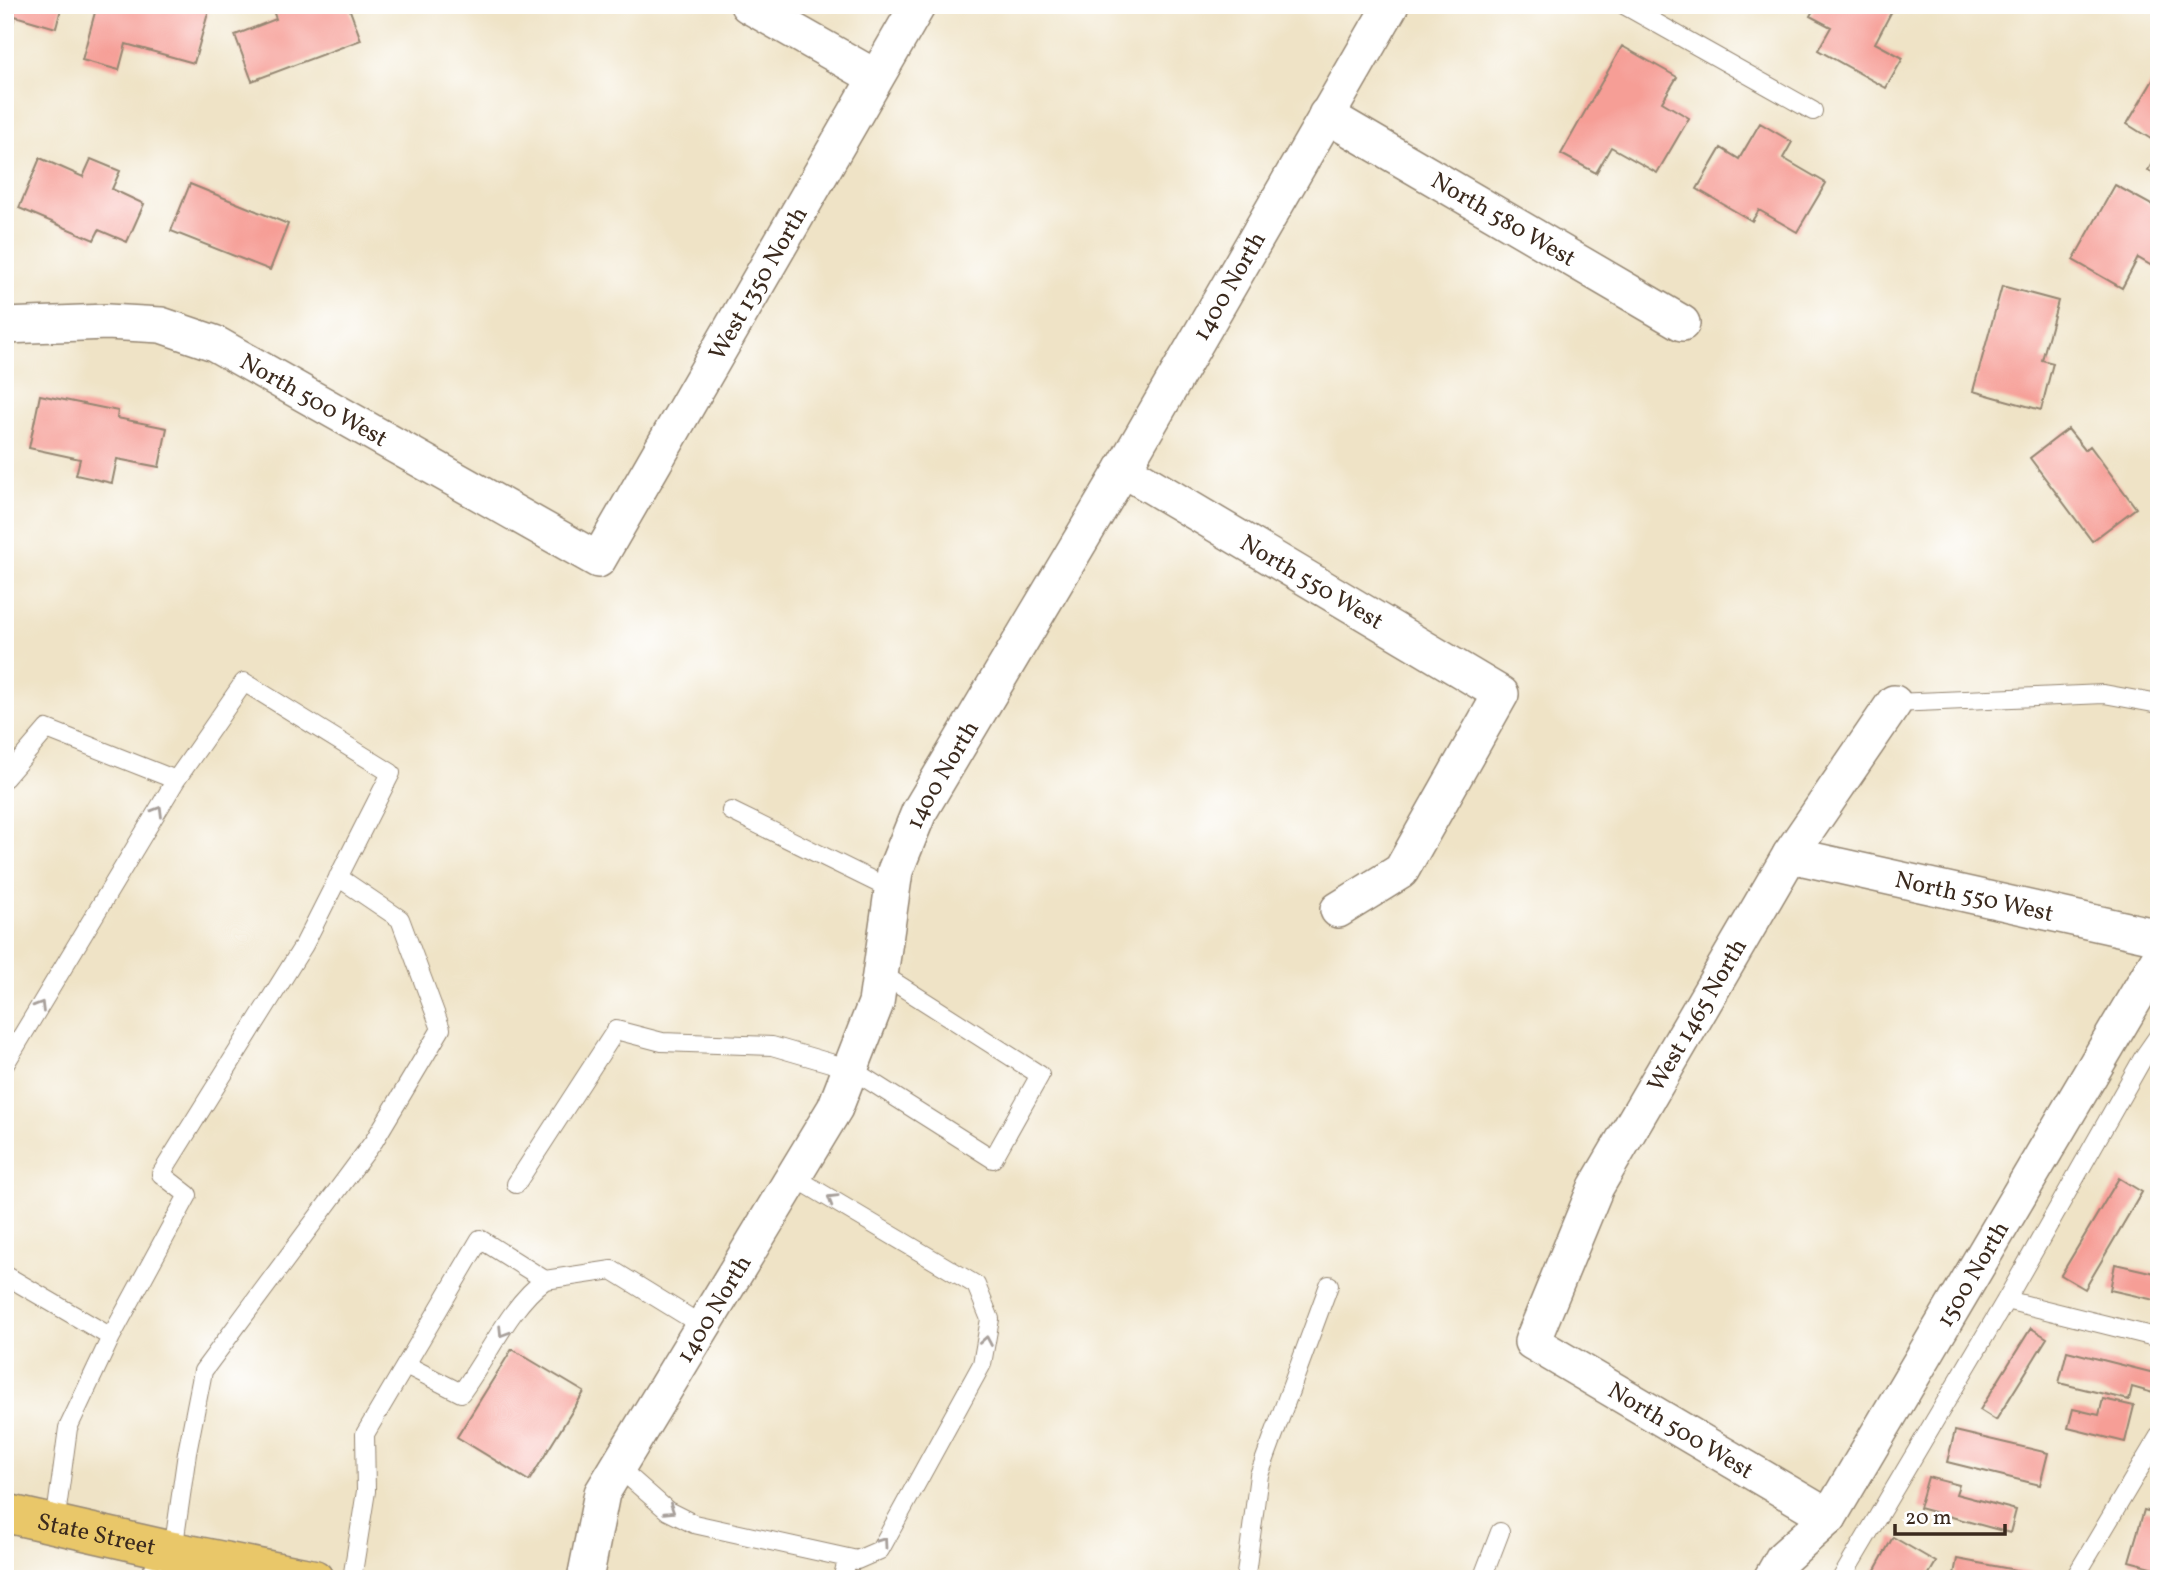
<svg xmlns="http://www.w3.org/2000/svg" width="2164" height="1584" font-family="Vollkorn,serif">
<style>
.building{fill:#f69e96}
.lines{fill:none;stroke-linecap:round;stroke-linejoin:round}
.lane-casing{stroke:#958672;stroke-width:20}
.street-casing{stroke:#958672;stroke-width:38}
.primary-casing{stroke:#958672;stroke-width:41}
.lane{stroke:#fff;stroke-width:18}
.street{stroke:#fff;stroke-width:35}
.primary{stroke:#e9c769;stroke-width:38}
.oneway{stroke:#a79f9a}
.labels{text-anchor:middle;stroke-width:7;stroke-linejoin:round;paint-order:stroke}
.street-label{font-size:24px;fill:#3b2a1e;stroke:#fff}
</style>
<rect width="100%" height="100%" fill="#fff"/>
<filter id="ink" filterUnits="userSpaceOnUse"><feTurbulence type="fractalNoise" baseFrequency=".0143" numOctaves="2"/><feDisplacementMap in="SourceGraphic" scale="14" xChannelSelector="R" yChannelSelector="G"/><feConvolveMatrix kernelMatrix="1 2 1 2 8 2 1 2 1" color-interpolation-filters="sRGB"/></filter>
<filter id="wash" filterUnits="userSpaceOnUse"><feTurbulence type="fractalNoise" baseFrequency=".00686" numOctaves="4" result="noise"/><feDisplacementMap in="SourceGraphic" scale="28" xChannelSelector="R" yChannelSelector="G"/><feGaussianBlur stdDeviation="1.57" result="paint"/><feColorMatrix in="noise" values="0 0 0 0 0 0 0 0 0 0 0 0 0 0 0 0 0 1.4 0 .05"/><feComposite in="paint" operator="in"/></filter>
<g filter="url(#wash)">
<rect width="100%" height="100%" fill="#efe3c6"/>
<g id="blocks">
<path class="building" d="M5 5H62L56 28 15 16 9 37 5 36Z
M97 5 210 6 194 63 126 44 119 70 82 60Z
M271 5H348L361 40 252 81 235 35 276 19Z
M1816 5H1886L1893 9 1875 43 1903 58 1886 88 1818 50 1831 27 1810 16Z
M1622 46 1677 77 1662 102 1689 118 1657 173 1611 147 1596 173 1561 154Z
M2159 70V144L2127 124Z
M1760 123 1792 142 1783 158 1826 183 1797 232 1759 210 1752 221 1697 189 1721 148 1739 159Z
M2159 152V177L2148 170Z
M40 158 83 177 91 159 120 171 112 189 144 204 127 242 99 230 94 240 19 208Z
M190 184 288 224 270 270 171 231Z
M2115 185 2159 209V270L2138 258 2122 288 2073 260Z
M2002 286 2058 301 2042 360 2053 363 2041 410 1973 391Z
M40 395 118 411 117 418 167 428 159 467 117 459 112 483 76 475 80 459 29 448Z
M2068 429 2085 450 2090 446 2136 508 2092 541 2030 458Z
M2119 1178 2142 1192 2085 1289 2061 1275Z
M2115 1264 2159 1274V1301L2110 1290Z
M2031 1328 2047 1338 1996 1420 1980 1410Z
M512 1349 584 1392 529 1481 457 1437Z
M2067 1351 2158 1374 2153 1393 2132 1387 2129 1400 2059 1383Z
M2103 1399 2134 1406 2125 1442 2068 1428 2073 1409 2099 1415Z
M1955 1431 2048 1453 2040 1485 1947 1462Z
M1928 1477 1959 1485 1956 1494 2016 1510 2010 1533 1919 1508Z
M2144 1510 2159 1514V1569L2129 1561Z
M1893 1537 1936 1562 1926 1579H1870Z
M1957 1559 2037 1574 2036 1579H1953Z
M2109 1571 2135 1578 2134 1579H2107Z"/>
</g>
</g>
<g filter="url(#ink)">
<use href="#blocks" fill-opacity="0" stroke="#958672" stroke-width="2"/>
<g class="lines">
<defs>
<path id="lane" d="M1624 5 1813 111
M1894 703 2104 694 2159 704
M5 778 47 729 176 780
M731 811 892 890
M5 1064 176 780 244 682 391 773 304 945 161 1174 188 1195 111 1337 68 1428 55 1524
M516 1184 616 1030 662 1042 772 1046 851 1069 993 1159 1040 1075 880 973
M5 1275 111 1337
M2006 1300 2159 1338
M406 1365 461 1393C488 1357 510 1305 545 1280
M618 1467 668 1511 694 1524 857 1560 880 1550 982 1364 990 1319 976 1285 794 1177
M173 1551 187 1453 203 1371 374 1141 441 1029 400 919 338 877
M1246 1574 1259 1475 1329 1285
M352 1579 366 1491 365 1434 480 1239 545 1280 612 1270 703 1326
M842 1579 848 1558
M1482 1579 1500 1532
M1841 1579 2006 1300 2143 1058 2159 1035
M2074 1579 2159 1436"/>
<g id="street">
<path d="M748 5 875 77"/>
<path id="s1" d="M1326 115 1682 323"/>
<path id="s2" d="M5 326 107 322 161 325 214 343 598 560 918 5"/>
<path id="s3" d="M1123 469 1501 694 1401 871 1338 910"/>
<path id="s4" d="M1790 855 2159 937"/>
<path id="s5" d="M1829 1517 1532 1342 1596 1187 1790 855 1894 703"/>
<path d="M158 1579 173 1551"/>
<path id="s6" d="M585 1579 602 1493 835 1108 876 1003 895 871 919 812 1123 469 1391 5"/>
<path id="s7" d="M1771 1579 1783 1558 1829 1517 2159 958"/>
</g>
<g id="primary">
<path id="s8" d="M5 1513 173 1551 314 1579"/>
</g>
</defs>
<use href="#lane" class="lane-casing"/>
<use href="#street" class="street-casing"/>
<use href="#primary" class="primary-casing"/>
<use href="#lane" class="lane"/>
<use href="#street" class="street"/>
<use href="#primary" class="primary"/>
</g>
<defs><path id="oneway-chevron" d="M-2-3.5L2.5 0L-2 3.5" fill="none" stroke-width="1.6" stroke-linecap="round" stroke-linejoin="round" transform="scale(1.75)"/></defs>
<g class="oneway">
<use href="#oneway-chevron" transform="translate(158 811) rotate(-59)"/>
<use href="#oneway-chevron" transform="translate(40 1006) rotate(-59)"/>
<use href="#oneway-chevron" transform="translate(832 1199) rotate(-149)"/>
<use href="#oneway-chevron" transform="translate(503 1332) rotate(122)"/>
<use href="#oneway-chevron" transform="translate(986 1341) rotate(-80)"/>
<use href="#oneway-chevron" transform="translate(670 1510) rotate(33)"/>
<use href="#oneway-chevron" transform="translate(883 1542) rotate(-55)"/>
</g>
</g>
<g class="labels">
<g class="street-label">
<text dy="8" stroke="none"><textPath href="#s1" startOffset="206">North 580 West</textPath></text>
<text dy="8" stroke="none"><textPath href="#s2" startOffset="973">West 1350 North</textPath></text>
<text dy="8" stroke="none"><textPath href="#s6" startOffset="1458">1400 North</textPath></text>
<text dy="8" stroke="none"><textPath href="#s2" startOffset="327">North 500 West</textPath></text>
<text dy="8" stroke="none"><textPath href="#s3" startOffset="220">North 550 West</textPath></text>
<text dy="8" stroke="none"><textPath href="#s6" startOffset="891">1400 North</textPath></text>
<text dy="8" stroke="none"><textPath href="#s4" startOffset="189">North 550 West</textPath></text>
<text dy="8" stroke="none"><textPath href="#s5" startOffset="712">West 1465 North</textPath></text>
<text dy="8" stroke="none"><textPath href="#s7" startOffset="368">1500 North</textPath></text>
<text dy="8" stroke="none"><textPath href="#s6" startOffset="303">1400 North</textPath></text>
<text transform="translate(1681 1430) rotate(31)" y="8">North 500 West</text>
<text dy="8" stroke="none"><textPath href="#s8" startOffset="94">State Street</textPath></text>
</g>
</g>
<rect width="2164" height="1584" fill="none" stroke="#fff" stroke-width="28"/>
<path d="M1895 1524v10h110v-10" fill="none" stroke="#3b2a1e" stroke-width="3.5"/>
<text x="1905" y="1524" font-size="21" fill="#3b2a1e" stroke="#ffffff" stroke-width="5" paint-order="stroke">20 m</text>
</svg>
